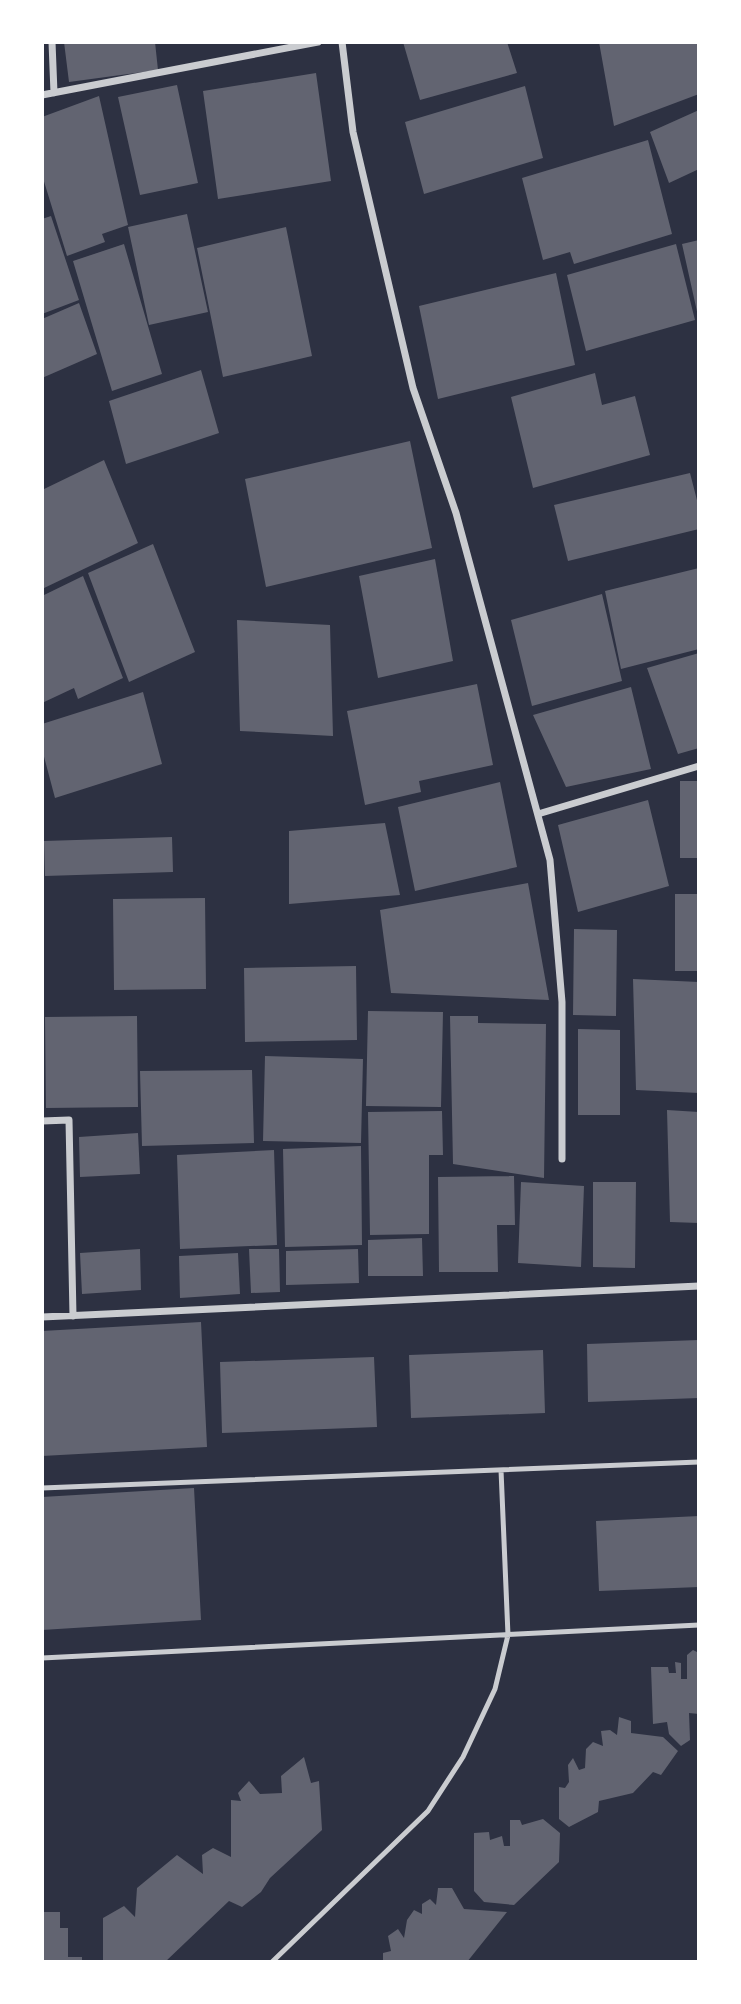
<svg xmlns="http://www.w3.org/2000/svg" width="741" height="2004" font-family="Montserrat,sans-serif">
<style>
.building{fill:#626471}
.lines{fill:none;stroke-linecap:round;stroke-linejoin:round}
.service{stroke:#caccd0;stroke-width:5}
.minor{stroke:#caccd0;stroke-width:7}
</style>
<rect width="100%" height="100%" fill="#2d3142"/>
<path class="building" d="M64 42H155L158 70 69 82Z
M403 42H507L517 73 420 100Z
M599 42H699V94L614 126Z
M316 73 331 181 218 199 203 91Z
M177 85 198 183 140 195 118 97Z
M525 86 543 158 424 194 405 122Z
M99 96 128 225 102 234 105 242 67 256 42 175V117Z
M699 110V169L669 183 650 132Z
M648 140 672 234 574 264 570 252 543 260 522 178Z
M187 214 208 312 149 325 128 227Z
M51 216 79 300 42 314V219Z
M286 227 312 356 223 377 197 248Z
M699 240V316H698L682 244Z
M124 244 162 374 112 391 73 261Z
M676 244 695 320 586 351 567 275Z
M556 273 575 365 438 399 419 306Z
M79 303 97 354 42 378V319Z
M201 370 219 433 126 464 109 401Z
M595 373 602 405 635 396 650 455 533 488 511 397Z
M410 441 432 548 266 587 245 479Z
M104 460 138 543 42 589V490Z
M690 473 699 508V529L568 561 554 505Z
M153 544 195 652 129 682 88 573Z
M435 559 453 661 378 678 359 576Z
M699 568V649L621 669 605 591Z
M83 576 123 678 78 699 74 688 42 703V596Z
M602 594 622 681 532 706 511 620Z
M237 620 330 625 333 736 240 731Z
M699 653V748L678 754 647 668Z
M477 684 493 765 419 781 421 792 365 805 347 711Z
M631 687 651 769 566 787 533 715Z
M143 692 162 764 55 798 42 749V724Z
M680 781H699V858H680Z
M500 782 517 867 415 891 398 807Z
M648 800 669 886 578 912 558 825Z
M385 823 400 895 289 904V831Z
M172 837 173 872 45 876 44 841Z
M528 883 549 1000 391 993 380 910Z
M675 894H699V971H675Z
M205 898 206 989 114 990 113 899Z
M574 929 617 930 616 1016 573 1015Z
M356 966 357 1040 245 1042 244 968Z
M633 979 699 982V1093L636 1090Z
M368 1011 443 1012 441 1107 366 1106Z
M137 1016 138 1107 46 1108 45 1017Z
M450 1016H478V1023L546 1024 544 1178 453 1164Z
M578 1029 620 1030V1115H578Z
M265 1056 363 1059 361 1143 263 1141Z
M252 1070 254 1143 142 1146 140 1071Z
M667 1110 699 1112V1223L670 1222Z
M442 1111 443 1155H429V1234L370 1235 368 1112Z
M138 1133 140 1174 80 1177 79 1137Z
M361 1146 362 1245 285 1247 283 1149Z
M274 1150 277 1245 180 1249 177 1155Z
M514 1176 515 1225H497L498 1272H439L438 1177Z
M521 1182 584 1186 581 1267 518 1263Z
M593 1182H636L635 1268 593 1267Z
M422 1238 423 1276H368V1240Z
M140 1249 141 1290 82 1294 80 1253Z
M249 1249H279L280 1292 251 1293Z
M358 1249 359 1283 286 1285V1251Z
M238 1253 240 1294 180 1298 179 1256Z
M201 1322 207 1447 42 1456V1331Z
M699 1340V1398L588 1402 587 1344Z
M543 1350 545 1413 411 1418 409 1355Z
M374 1357 377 1427 222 1433 220 1362Z
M194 1488 201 1620 42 1630V1497Z
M699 1516V1587L599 1591 596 1521Z
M693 1650 699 1653V1714L689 1713 690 1740 681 1746 669 1734 667 1722 653 1724 651 1667H668L669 1673H676L675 1662 681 1663V1679H687V1655Z
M619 1717 631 1721V1733L663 1737 678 1751 661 1775 653 1772 633 1793 599 1801 598 1812 569 1827 559 1819V1787L565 1788 569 1782 568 1765 573 1758 579 1770 585 1768 586 1749 593 1742 603 1746 601 1731 610 1730 617 1735Z
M304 1757 311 1783 319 1781 322 1830 270 1878 261 1892 242 1907 229 1901 165 1962H103V1918L124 1906 135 1917 137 1888 177 1855 203 1874 202 1855 213 1848 231 1857V1800L241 1801 238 1793 249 1781 260 1794 282 1793 281 1776Z
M543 1819 560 1833 559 1862 514 1905 484 1902 474 1891V1833L489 1832 490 1840 502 1836 504 1846H510V1820H520L522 1825Z
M438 1888H452L464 1909 507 1912 467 1962H383V1953L391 1951 388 1936 398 1929 404 1938 407 1920 414 1910 422 1914V1904L430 1899 436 1905Z
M42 1912H60V1928H68V1957H82V1962H42Z"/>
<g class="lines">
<path class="service" d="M42 1488 699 1462
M42 1658 699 1625
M272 1962 428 1811 463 1757 495 1689 508 1635 501 1470"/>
<path class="minor" d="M52 42 54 93
M342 42 353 132 413 388 456 513 550 860 562 1002V1159
M42 95 318 42
M538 814 699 766
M42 1121 69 1120 73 1316
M42 1317 699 1286"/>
</g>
<rect width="741" height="2004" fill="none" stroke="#ffffff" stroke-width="88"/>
</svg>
